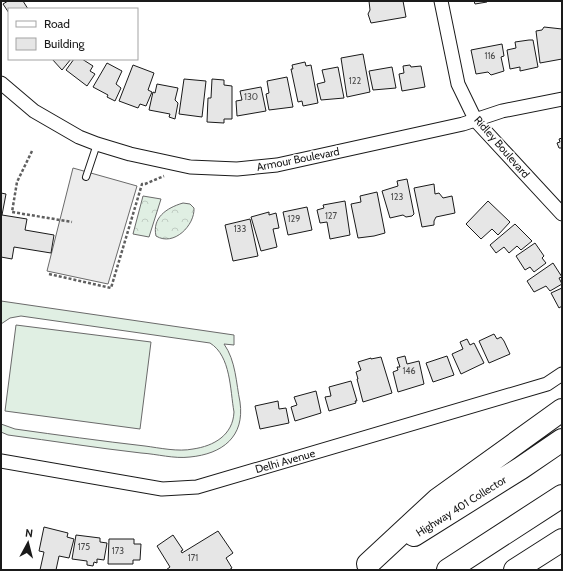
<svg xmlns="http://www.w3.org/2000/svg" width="563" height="571" font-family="Cabin,sans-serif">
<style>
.grass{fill:#e0efe3;stroke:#6a6a6a}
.forest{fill:url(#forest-crowns);stroke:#6a6a6a}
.parking{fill:#ededed;stroke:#6a6a6a}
.building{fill:#e6e6e6;stroke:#1a1a1a}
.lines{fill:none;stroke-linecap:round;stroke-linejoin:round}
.lane-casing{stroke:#1a1a1a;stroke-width:8}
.street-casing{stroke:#1a1a1a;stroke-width:15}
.highway-casing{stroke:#1a1a1a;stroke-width:24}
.path{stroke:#5f5f5f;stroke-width:2.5;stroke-dasharray:3 2;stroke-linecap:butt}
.lane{stroke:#fff;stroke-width:6}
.street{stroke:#fff;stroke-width:13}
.highway{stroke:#fff;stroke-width:22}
.labels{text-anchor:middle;stroke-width:3;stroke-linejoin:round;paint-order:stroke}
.number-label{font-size:9px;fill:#4d4d4d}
.street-label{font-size:11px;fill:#1a1a1a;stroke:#fff}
</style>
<defs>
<pattern id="forest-crowns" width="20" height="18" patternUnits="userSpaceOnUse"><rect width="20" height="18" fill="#e0efe3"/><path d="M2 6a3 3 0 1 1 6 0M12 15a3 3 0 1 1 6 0" fill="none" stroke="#c0ccc2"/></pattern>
</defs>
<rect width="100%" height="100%" fill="#fff"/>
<path class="grass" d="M1 301 234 335V345L224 344C236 361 236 383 240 402 245 437 222 454 190 457 174 459 157 454 141 453 97 448 53 441 8 435L1 432V424L15 429C58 435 101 441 145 446 160 448 178 452 193 449 214 446 233 435 234 412 230 390 231 356 210 343L21 316 10 318 1 324Z
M16 325 151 342 140 429 5 411Z"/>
<path class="forest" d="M143 196 161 199 149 237 133 234Z
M183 203 190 204 194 208C195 225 174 247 156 236 152 218 166 208 183 203Z"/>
<path class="parking" d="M73 168 137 186 108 284 47 271Z"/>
<path class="building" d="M8 1H23L28 9H9V13L3 4Z
M369 1H403L406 17 371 23 368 14 370 10Z
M474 1H487V2L475 4Z
M544 27 562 29V59L540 63 536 31 542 30Z
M529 40H533L538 67 520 71V67L510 69 507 50 516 48 515 42Z
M502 44 504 56 501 57 504 71 491 75 488 72 476 74 471 50Z
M363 54 370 92 347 97 341 58Z
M52 59H71L62 70Z
M74 59H82L93 66 90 71 95 74 87 86 66 70Z
M305 62 306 66 311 65 318 103 303 106 302 101 298 102 291 69H293L292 65Z
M107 63 122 71 116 84 121 88 115 101 107 97 108 95 93 87Z
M133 65 154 73 148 90 152 92 146 106 140 104 138 108 119 101Z
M410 65 411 67 421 66 425 87 402 91 399 74 404 73 403 66Z
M338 67 344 98 321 100 317 84 325 82 322 70Z
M392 67 396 88 373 90 369 71Z
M287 77 293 107 269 110 266 94 269 93 267 81Z
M184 79 206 81 202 117 179 114Z
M212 79 224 80V85L232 86V119H224V123L207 122 208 98H211Z
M157 84 178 88 175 100 178 103 175 119 169 117 170 114 149 110 153 92 155 93Z
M261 87 266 111 237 116 236 101 242 100 240 91Z
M562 138V148H559L557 143 560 142 559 139Z
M407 179 414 214 412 216 406 217 403 215 390 218 382 191 398 186 397 181Z
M434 184 435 194 439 193 443 198 452 196 455 213 436 217 434 221V225L422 227 414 188Z
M377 192 385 233 374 236 358 238 351 204 361 202 360 196Z
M1 193 6 194 2 215 27 219 25 230 54 235 51 253 14 247 12 259 1 257Z
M345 201 350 235 330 239 327 222 320 223 317 210 324 208 323 205Z
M488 201 510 222 498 235 492 229 481 239 466 224Z
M307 207 312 230 288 235 283 212Z
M269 212V215L276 213 279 228 273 229 277 247 261 251 251 217Z
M250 219 258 256 233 261 225 225Z
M515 224 532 241 521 250 517 246 509 253 504 247 496 253 490 245Z
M535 243 544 256 542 258 546 263 534 272 530 267 525 270 516 256Z
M553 263 562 277 559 278 562 284 550 291 546 286 534 292 527 281Z
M562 288V306L559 308 551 293Z
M494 334 497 339 501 337 504 341 510 354 489 363 479 341Z
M467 339 470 345 474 343 484 363 461 374 452 354 463 349 460 342Z
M405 356 407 364 419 361 424 384 398 392 393 372 398 370 397 367H400L397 358Z
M447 356 454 375 433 382 426 363Z
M381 357 392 393 363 402 357 379H358L356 372 361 370 358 362 371 358V359Z
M351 381 357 401H355L356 403 329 411 325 397 331 396 329 387Z
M316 391 321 413 295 421 291 407 297 405 294 397Z
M278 401 279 409 286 408 289 423 260 429 255 406Z
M44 527 68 533 67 537 74 539 69 558 59 556 56 570H40L44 552 39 551Z
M218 531 233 553 226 558 232 568 229 570H166L170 567 157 546 173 535 183 550 181 551 182 553Z
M76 535 100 538V542L107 543 104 560 97 559V563L94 562 93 566 87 565V561L72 559Z
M109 539H134V544H141L140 560H133V564H108Z"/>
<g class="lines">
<defs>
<path id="lane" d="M86 177 97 144"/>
<path id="street" d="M441 1 458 84 476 121 562 214
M1 83 34 111 79 137 97 144 130 154 190 167 237 169 277 165 463 124 502 111 562 99
M1 461 162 489 197 487 547 384 562 374"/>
<path id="highway" d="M414 535 521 468 562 440
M368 564 437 500 562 410
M448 570 562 496
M515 570 562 540"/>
</defs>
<use href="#lane" class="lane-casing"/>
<use href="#street" class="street-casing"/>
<use href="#highway" class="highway-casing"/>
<path class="path" d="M32 151 17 182 12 212 72 222
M49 274 111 288 142 184H145L164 176"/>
<use href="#lane" class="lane"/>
<use href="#street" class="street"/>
<use href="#highway" class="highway"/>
</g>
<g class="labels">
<g class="number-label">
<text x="490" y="59">116</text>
<text x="355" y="84">122</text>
<text x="251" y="100">130</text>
<text x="397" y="200">123</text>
<text x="331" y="219">127</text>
<text x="294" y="222">129</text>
<text x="240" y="232">133</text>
<text x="409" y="374">146</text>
<text x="84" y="550">175</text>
<text x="118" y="554">173</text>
<text x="193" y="561">171</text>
</g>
<g class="street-label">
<text transform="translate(502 147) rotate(49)" y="4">Ridley Boulevard</text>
<text transform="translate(298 159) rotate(-11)" y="4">Armour Boulevard</text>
<text transform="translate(285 461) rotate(-16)" y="4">Delhi Avenue</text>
<text transform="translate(461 506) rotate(-32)" y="4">Highway 401 Collector</text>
</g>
</g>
<rect width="563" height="571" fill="none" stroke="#1a1a1a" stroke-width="4"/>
<rect x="8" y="8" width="130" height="52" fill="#ffffff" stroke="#a3a3a3"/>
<rect x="16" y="21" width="20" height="6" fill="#ffffff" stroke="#a3a3a3"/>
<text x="44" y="28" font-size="12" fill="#1a1a1a">Road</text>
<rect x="16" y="38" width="20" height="12" fill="#e6e6e6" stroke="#a3a3a3"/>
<text x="44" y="48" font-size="12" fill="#1a1a1a">Building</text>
<g transform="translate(28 543) rotate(7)" stroke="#ffffff" stroke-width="3" paint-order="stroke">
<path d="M0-3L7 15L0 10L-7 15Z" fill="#1a1a1a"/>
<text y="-6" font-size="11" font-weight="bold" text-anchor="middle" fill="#1a1a1a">N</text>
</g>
</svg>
